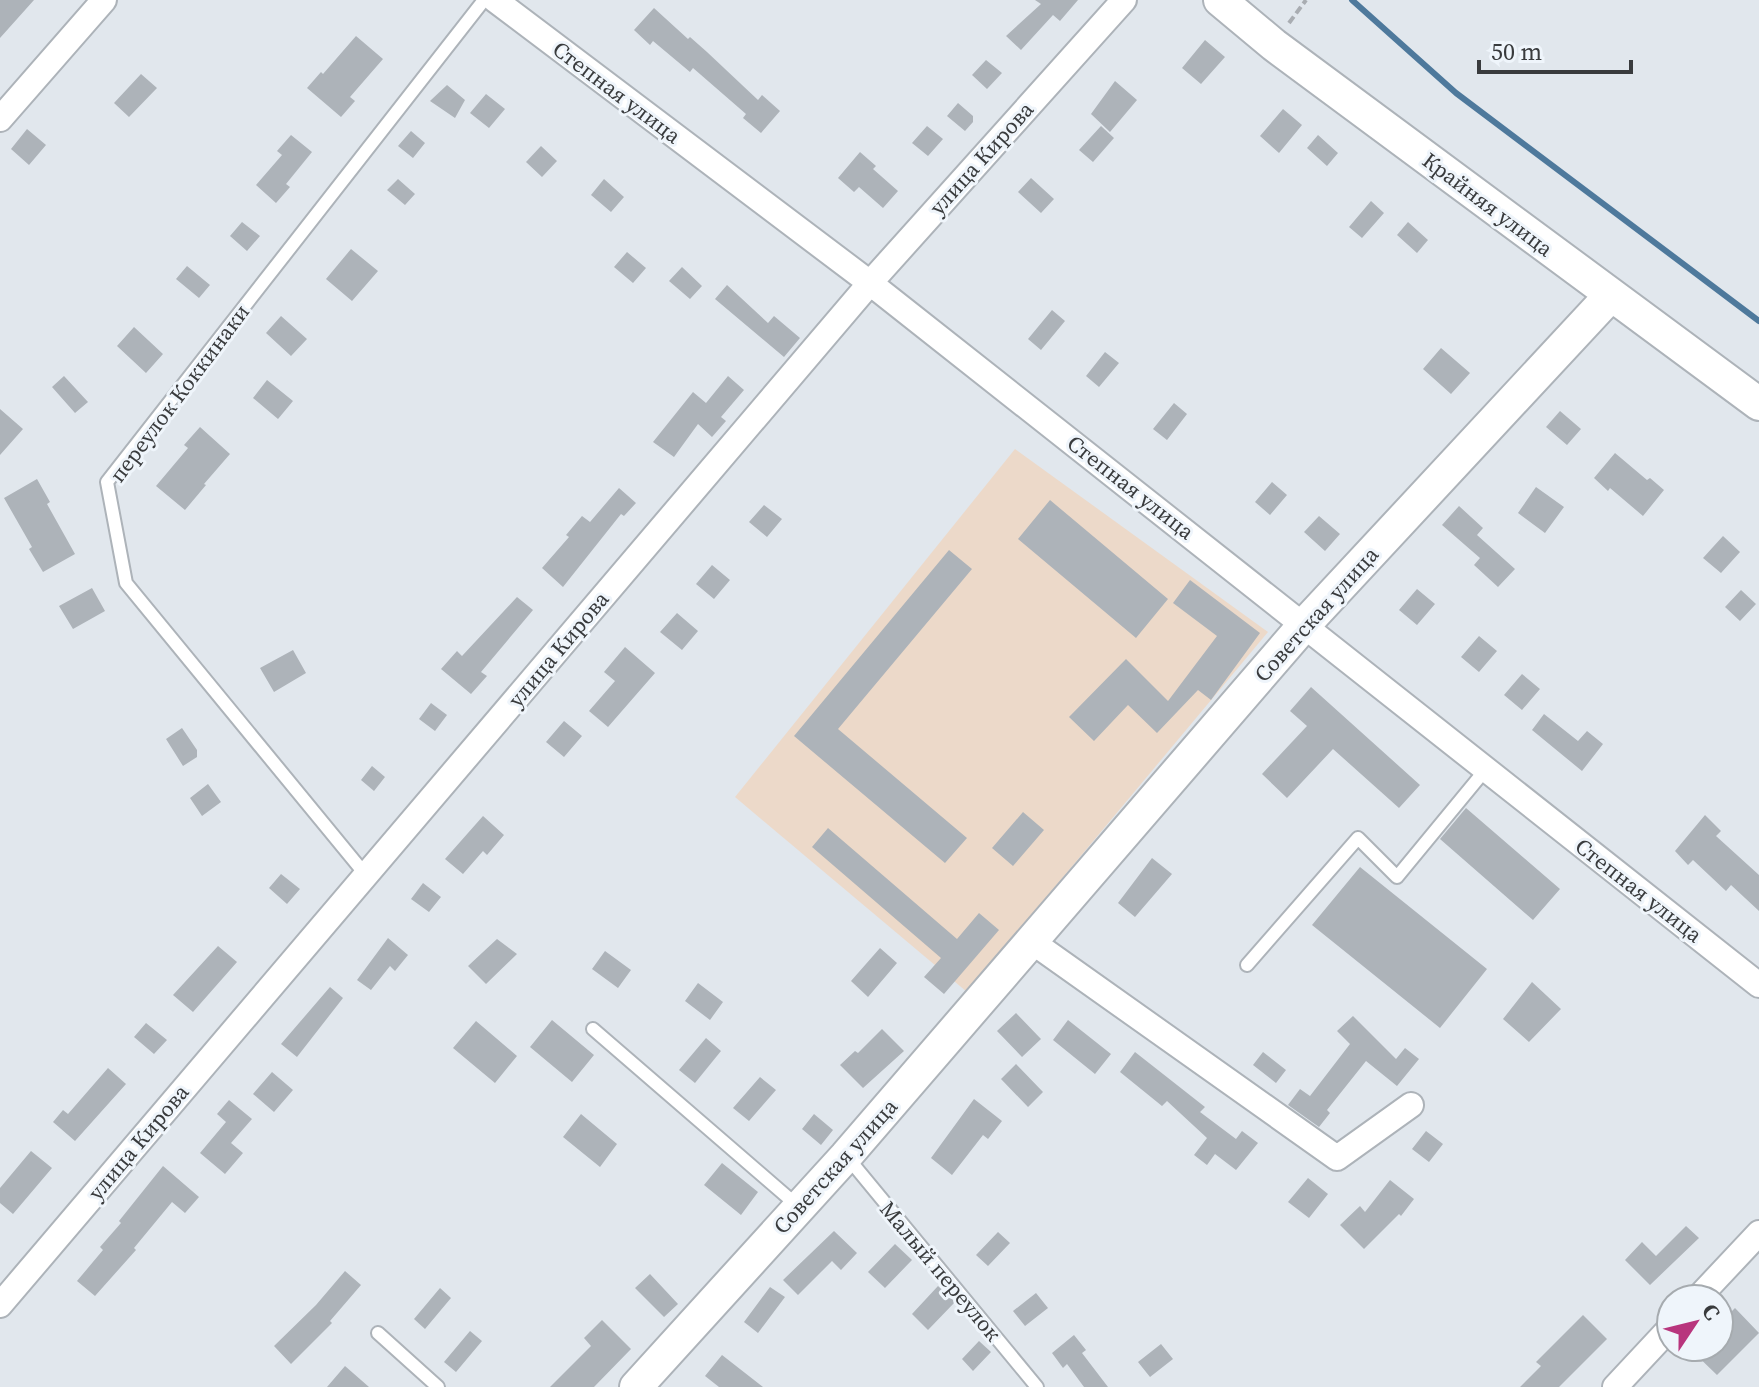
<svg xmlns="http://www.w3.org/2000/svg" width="1759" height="1387" font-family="'Source Serif 4',serif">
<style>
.industrial{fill:#ecd9c9}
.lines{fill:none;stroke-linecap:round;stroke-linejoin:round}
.stream{stroke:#4e799c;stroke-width:6}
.building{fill:#adb3b9}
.lane-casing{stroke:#adb3b9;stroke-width:16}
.street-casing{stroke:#adb3b9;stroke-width:28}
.secondary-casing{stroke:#adb3b9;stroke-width:36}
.path{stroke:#a9adb2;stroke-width:4;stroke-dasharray:8 4;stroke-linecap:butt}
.lane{stroke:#fff;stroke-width:12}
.street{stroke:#fff;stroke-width:24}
.secondary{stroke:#fff;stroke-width:32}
.labels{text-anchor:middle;stroke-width:6;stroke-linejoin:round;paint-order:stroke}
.street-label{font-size:22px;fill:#393b3d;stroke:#eff5fb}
</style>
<rect width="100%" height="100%" fill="#e1e7ed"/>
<path class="industrial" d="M1015 449 1268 632 967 992 735 797Z"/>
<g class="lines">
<path class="stream" d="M1352 0 1456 93 1759 321"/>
</g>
<path class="building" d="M0 0H34L0 38Z
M1035 0H1078L1060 21 1053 15 1021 50 1006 36 1041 4Z
M654 8 688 39 690 37 707 52 758 100 762 95 780 111 761 133 743 118 746 114 693 68 690 72 653 41 650 45 634 30Z
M356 36 383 59 350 97 355 101 341 117 307 88 321 72 323 74Z
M1205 40 1225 57 1201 84 1182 68Z
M986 60 1002 73 987 89 972 75Z
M141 74 157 88 129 117 114 103Z
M1115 81 1137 100 1110 132 1091 114Z
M447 85 465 100 455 118 430 101Z
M486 94 505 109 489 128 470 113Z
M958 103 973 116V122L965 131 947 116Z
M1283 109 1302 125 1279 153 1260 136Z
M927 126 943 139 928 156 912 143Z
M1101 126 1114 138 1093 162 1079 150Z
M27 129 46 145 29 165 11 149Z
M411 131 425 143 413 158 398 146Z
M291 135 312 152 286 184 290 187 276 203 256 185 282 155 277 151Z
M1318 135 1338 153 1327 166 1307 148Z
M541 146 557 161 542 177 526 162Z
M860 152 876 166 873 169 898 191 883 208 859 187 854 192 838 178Z
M1031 178 1054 199 1041 213 1018 192Z
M398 179 415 194 405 205 387 190Z
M604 179 624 197 611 212 591 195Z
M1371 201 1384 213 1362 238 1349 227Z
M242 222 260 236 247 251 230 236Z
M1408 222 1428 240 1417 253 1397 235Z
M351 249 378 271 352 301 326 279Z
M627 252 646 268 633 283 614 267Z
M187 266 210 285 199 298 176 279Z
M682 267 702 286 690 299 669 281Z
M727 285 768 323 774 316 800 338 784 357 715 299Z
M1052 310 1065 321 1041 350 1028 339Z
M281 316 307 339 291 356 266 333Z
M134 327 163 354 146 373 117 346Z
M1441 348 1470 373 1451 394 1423 369Z
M1105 352 1119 363 1099 387 1086 376Z
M64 376 88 402 75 413 52 387Z
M728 376 744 390 721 417 726 421 712 437 698 424 674 457 653 442 693 392 706 403Z
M267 380 293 401 278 419 253 398Z
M1174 403 1187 414 1167 440 1153 429Z
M0 409 23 429 0 455Z
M1560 411 1581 429 1567 445 1546 427Z
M200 427 230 454 204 484 206 485 185 510 156 486 188 448 184 445Z
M1615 453 1647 480 1650 478 1664 490 1643 516 1610 488 1608 491 1594 478Z
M37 479 50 502 47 504 75 554 43 572 29 549 32 547 4 498Z
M1272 482 1287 495 1270 515 1255 502Z
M1536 487 1564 507 1545 533 1518 513Z
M619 488 636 503 624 516 621 514 563 587 542 568 569 537 566 535 582 516 590 522Z
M1050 500 1168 599 1136 638 1018 539Z
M764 505 782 519 767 537 749 522Z
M1459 506 1483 528 1477 535 1515 569 1498 587 1474 565 1480 558 1442 525Z
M1319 516 1340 534 1325 551 1304 532Z
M1723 536 1740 552 1721 573 1703 558Z
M949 550 972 569 838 729 967 838 945 863 794 736Z
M712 565 730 580 714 599 696 584Z
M1190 580 1260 633 1211 700 1198 690 1157 733 1128 705 1094 741 1069 717 1126 659 1168 701 1217 636 1173 603Z
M92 588 105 611 73 629 59 606Z
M1417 589 1435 604 1417 625 1399 610Z
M1741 590 1756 604 1740 621 1725 607Z
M517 597 533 610 481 672 487 676 471 694 441 669 457 651 462 656Z
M677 613 698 631 682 650 660 632Z
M1479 636 1497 651 1479 672 1461 657Z
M625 647 655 673 608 727 589 711 615 681 604 672Z
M293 650 306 673 274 692 260 668Z
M1522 674 1540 689 1522 710 1504 695Z
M1311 687 1420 785 1399 808 1333 749 1287 798 1262 774 1307 726 1290 711Z
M431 703 447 715 435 731 419 719Z
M1544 714 1578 741 1587 731 1603 744 1582 771 1532 730Z
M564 721 582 736 564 757 546 742Z
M182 728 197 750V757L183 766 166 739Z
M372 766 385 777 374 791 361 780Z
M208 784 221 802 202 816 190 798Z
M1466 808 1560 889 1533 920 1440 839Z
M1023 812 1044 830 1013 866 992 848Z
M1705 815 1721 831 1716 836 1759 875V911L1731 885 1726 891 1693 860 1688 865 1675 851Z
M483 816 504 835 487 855 483 851 463 874 445 859Z
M828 828 957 939 979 913 999 930 944 994 924 977 941 958 812 847Z
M1152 858 1172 874 1135 917 1118 903Z
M1360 867 1487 969 1440 1028 1312 925Z
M281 874 300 889 287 904 269 888Z
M423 883 441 897 429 912 411 899Z
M388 938 408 955 395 971 390 966 371 990 357 980Z
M497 939 517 954 486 984 468 966Z
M218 946 237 962 193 1012 173 995Z
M880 948 897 963 868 997 851 981Z
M605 951 631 970 618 988 592 969Z
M1532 982 1561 1009 1529 1042 1503 1019Z
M698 983 723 1002 710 1020 685 1001Z
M330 987 343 998 297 1057 281 1044Z
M1016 1013 1041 1039 1022 1057 997 1031Z
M1353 1016 1396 1059 1405 1048 1419 1059 1397 1086 1366 1061 1327 1110 1330 1113 1319 1127 1288 1105 1300 1089 1310 1096 1350 1044 1337 1031Z
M552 1020 594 1055 572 1082 530 1047Z
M1068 1020 1111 1054 1095 1074 1053 1040Z
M476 1021 517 1056 495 1083 453 1048Z
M146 1023 167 1040 154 1054 134 1037Z
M882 1029 904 1051 863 1088 840 1065 855 1051 858 1053Z
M706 1038 721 1051 695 1083 679 1070Z
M1135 1052 1205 1107 1200 1112 1236 1139 1242 1131 1258 1143 1236 1170 1215 1154 1207 1165 1194 1155 1207 1138 1167 1101 1162 1106 1120 1072Z
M1263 1052 1286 1070 1276 1083 1253 1065Z
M1016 1064 1043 1092 1028 1107 1001 1079Z
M108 1068 126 1084 75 1141 53 1122 63 1110 68 1114Z
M272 1072 293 1090 274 1112 253 1094Z
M760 1077 776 1090 749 1121 733 1108Z
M974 1099 1002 1121 988 1139 983 1135 952 1175 931 1158Z
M229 1100 252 1119 231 1143 243 1153 225 1174 200 1153 226 1122 217 1114Z
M581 1114 617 1144 600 1167 563 1137Z
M814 1114 833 1130 821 1145 802 1129Z
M1426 1131 1443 1144 1429 1162 1412 1149Z
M31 1151 52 1168 13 1214 0 1203V1188Z
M722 1163 758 1192 741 1215 704 1185Z
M163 1166 199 1197 185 1213 172 1202 134 1248 136 1250 95 1296 77 1281 103 1250 100 1247 121 1223 119 1221Z
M1308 1178 1328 1194 1309 1218 1288 1202Z
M1390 1180 1414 1199 1401 1216 1399 1214 1364 1249 1340 1225 1360 1206 1365 1212Z
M1686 1226 1699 1238 1650 1285 1625 1260 1642 1242 1656 1256Z
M834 1231 857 1253 841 1270 832 1261 798 1295 783 1280Z
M998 1232 1010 1243 988 1266 976 1255Z
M895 1244 912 1260 885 1288 868 1272Z
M345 1271 361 1285 330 1321 332 1323 291 1364 274 1346 316 1305Z
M650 1274 678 1304 664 1317 635 1288Z
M938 1286 955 1302 928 1330 912 1314Z
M770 1287 785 1297 758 1333 744 1322Z
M440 1288 451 1298 425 1329 414 1319Z
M1036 1293 1048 1308 1025 1326 1013 1311Z
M1735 1308 1759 1333 1717 1375 1688 1347H1719V1324Z
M1583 1315 1607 1339 1559 1387H1520L1541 1366 1536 1362Z
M602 1320 631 1349 594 1387H550L591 1346 584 1338Z
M470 1331 482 1341 456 1372 444 1362Z
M1074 1335 1086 1350 1082 1353 1108 1387H1084L1067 1364 1063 1368 1052 1353Z
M979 1341 991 1352 973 1371 962 1359Z
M1161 1344 1173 1359 1150 1377 1138 1362Z
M722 1355 763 1387H719L705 1376Z
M345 1366 369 1387H327Z"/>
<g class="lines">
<defs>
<path id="lane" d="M365 874 126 583 107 482 484 0
M1247 965 1358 838 1397 877 1486 769
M593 1029 799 1207
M848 1158 1037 1387
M378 1333 438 1387"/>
<path id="street" d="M495 0 870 283 1759 985
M0 119 104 0
M1031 941 1337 1158 1411 1105
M1697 1299 1759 1233
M0 1305 870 283 1124 0
M1615 1387 1671 1327"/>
<path id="secondary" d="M1220 0 1274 45 1759 404
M636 1387 846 1156 1305 624 1610 296"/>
</defs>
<use href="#lane" class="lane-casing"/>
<use href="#street" class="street-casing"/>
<use href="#secondary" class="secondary-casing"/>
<path class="path" d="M1289 23 1306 0"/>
<use href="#lane" class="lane"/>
<use href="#street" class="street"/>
<use href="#secondary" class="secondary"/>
</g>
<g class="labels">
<g class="street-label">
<text transform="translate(617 92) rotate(37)" y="8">Степная улица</text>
<text transform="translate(981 158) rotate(-48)" y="8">улица Кирова</text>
<text transform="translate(1488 204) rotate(37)" y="8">Крайняя улица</text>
<text transform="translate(179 393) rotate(-53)" y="8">переулок Коккинаки</text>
<text transform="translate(1131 487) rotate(38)" y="8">Степная улица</text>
<text transform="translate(1316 614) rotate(-48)" y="8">Советская улица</text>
<text transform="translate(558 649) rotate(-50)" y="8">улица Кирова</text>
<text transform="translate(1639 890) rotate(38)" y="8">Степная улица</text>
<text transform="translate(138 1142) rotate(-50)" y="8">улица Кирова</text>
<text transform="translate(835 1166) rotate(-48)" y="8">Советская улица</text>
<text transform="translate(941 1271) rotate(50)" y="8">Малый переулок</text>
</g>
</g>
<g transform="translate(1695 1323) rotate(55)"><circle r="38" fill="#eff5fb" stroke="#a6abaf" stroke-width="2"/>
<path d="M0-6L14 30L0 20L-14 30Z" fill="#b8357d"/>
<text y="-12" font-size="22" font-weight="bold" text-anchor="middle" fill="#393b3d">С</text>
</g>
<path d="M1479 60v12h152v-12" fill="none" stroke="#393b3d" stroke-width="4"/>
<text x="1491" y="60" font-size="24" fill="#393b3d" stroke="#eff5fb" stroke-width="6" paint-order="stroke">50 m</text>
</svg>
